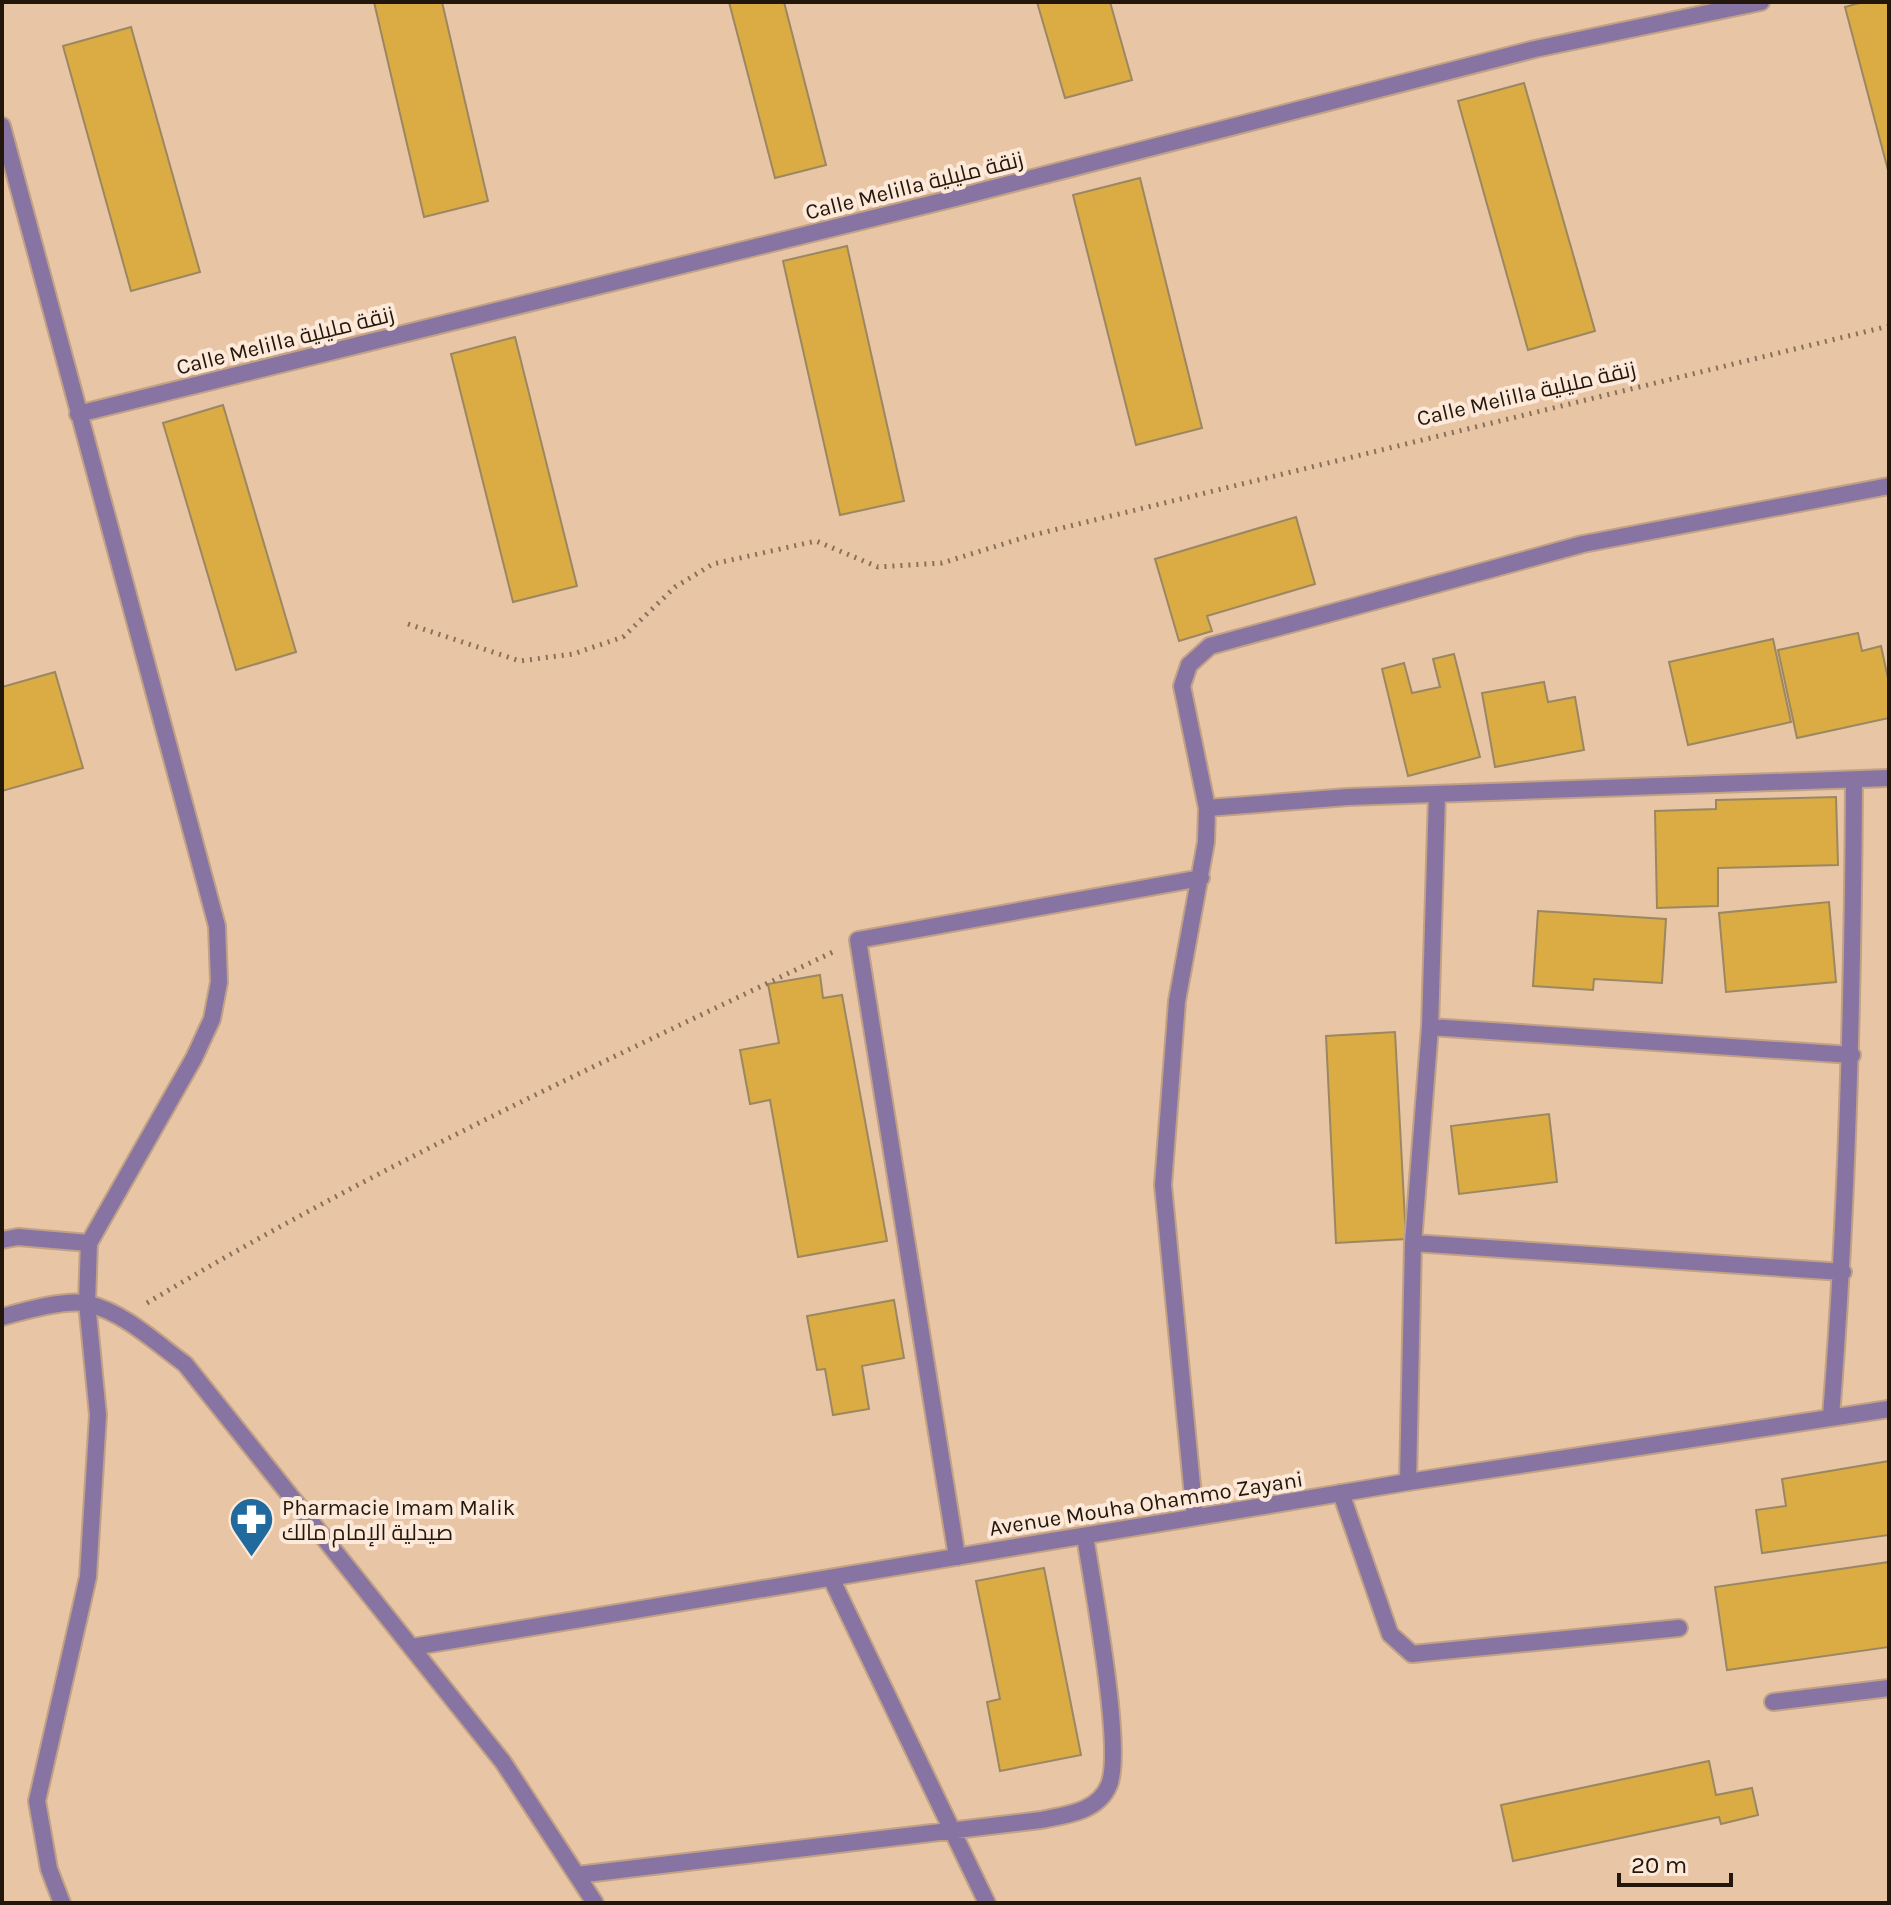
<svg xmlns="http://www.w3.org/2000/svg" width="1891" height="1905" font-family="Karla,Cairo,sans-serif">
<style>
.building{fill:#dbac44;stroke:#9b8761;stroke-width:2}
.lines{fill:none;stroke-linecap:round;stroke-linejoin:round}
.service-casing{stroke:#c1a286;stroke-width:20}
.minor-casing{stroke:#c1a286;stroke-width:20}
.tertiary-casing{stroke:#c1a286;stroke-width:20}
.path{stroke:#887059;stroke-width:5;stroke-dasharray:2 6;stroke-linecap:butt}
.service{stroke:#8874a3;stroke-width:16}
.minor{stroke:#8874a3;stroke-width:16}
.tertiary{stroke:#8874a3;stroke-width:16}
.labels{text-anchor:middle;stroke-width:8;stroke-linejoin:round;paint-order:stroke}
.street-label{font-size:22px;fill:#23160a;stroke:#fce9d9}
.poi-label{font-size:22px;fill:#23160a;stroke:#fce9d9;text-anchor:start}
</style>
<rect width="100%" height="100%" fill="#e8c5a5"/>
<path class="building" d="M374 2H442L488 201 424 217Z
M729 2H784L826 165 775 178Z
M1037 2H1110L1132 80 1065 98Z
M1863 2H1889V174L1845 7Z
M131 27 200 272 131 291 63 46Z
M1524 83 1595 331 1528 350 1458 101Z
M1140 178 1202 428 1136 445 1073 195Z
M847 246 904 501 840 515 783 261Z
M515 337 577 586 513 602 451 354Z
M223 405 296 652 236 670 163 423Z
M1296 517 1315 584 1207 616 1212 631 1179 641 1155 559Z
M1858 633 1862 651 1881 646 1889 683V718L1797 738 1778 650Z
M1773 639 1791 722 1688 745 1669 662Z
M1454 654 1480 757 1408 776 1382 669 1404 663 1412 693 1440 687 1433 659Z
M55 672 83 768 2 791V687Z
M1544 682 1548 702 1575 697 1584 750 1495 767 1482 693Z
M1836 797 1838 865 1718 868V906L1657 908 1655 811 1716 809V800Z
M1829 902 1836 982 1726 992 1719 913Z
M1538 911 1666 919 1662 983 1594 979 1593 990 1533 986Z
M820 975 823 998 842 995 887 1241 798 1257 770 1100 750 1104 740 1050 779 1043 768 984Z
M1395 1032 1406 1239 1336 1243 1326 1036Z
M1549 1114 1557 1182 1459 1194 1451 1126Z
M894 1300 904 1358 862 1366 869 1409 833 1415 825 1369 817 1370 807 1316Z
M1889 1461V1535L1762 1553 1756 1510 1786 1506 1782 1479Z
M1889 1562V1647L1727 1670 1715 1587Z
M1044 1568 1081 1755 1000 1771 987 1702 1000 1699 976 1581Z
M1709 1761 1716 1795 1752 1788 1758 1815 1721 1824 1719 1817 1513 1861 1501 1805Z"/>
<g class="lines">
<defs>
<path id="service" d="M1773 1702 1889 1688"/>
<path id="minor" d="M2 126 217 926 219 982 212 1019 194 1058 89 1243
M78 414 955 198 1535 49 1761 2
M1207 808 1348 797 1889 778
M1430 1027 1852 1055
M2 1240 18 1237 89 1243 87 1303 98 1415 88 1577 37 1801 49 1869 62 1903
M1413 1243 1843 1272
M1831 1416C1848 1204 1853 993 1854 780
M1408 1482 1413 1243 1430 1027 1437 795
M1341 1493 1390 1634 1412 1654 1679 1628
M1195 1517 1163 1185 1177 1001 1206 842 1207 808 1182 686 1189 665 1210 646 1583 544 1889 486
M957 1557 858 940 1201 878
M831 1578 987 1903
M577 1875 1041 1820C1066 1815 1098 1812 1109 1785 1124 1749 1092 1583 1085 1536"/>
<path id="tertiary" d="M2 1317C23 1311 68 1298 89 1304 125 1313 156 1343 185 1364L503 1762 595 1903
M412 1647 1408 1482 1889 1409"/>
</defs>
<use href="#service" class="service-casing"/>
<use href="#minor" class="minor-casing"/>
<use href="#tertiary" class="tertiary-casing"/>
<path class="path" d="M408 624 520 661 573 654 623 637 675 587 713 564 816 541 878 567 942 563 1029 536 1889 326
M147 1303C367 1171 603 1062 835 951"/>
<use href="#service" class="service"/>
<use href="#minor" class="minor"/>
<use href="#tertiary" class="tertiary"/>
</g>
<defs>
<symbol id="pharmacy-pin" viewBox="-11 -11 22 30"><path d="M0 17L-7.5 6A9.5 9.5 0 1 1 7.5 6Z" fill="#206a9d" stroke="#fce9d9"/><path d="M-2-6h4v4h4v4h-4v4h-4v-4h-4v-4h4Z" fill="#fff"/></symbol>
</defs>
<g fill-rule="evenodd">
<use href="#pharmacy-pin" x="226" y="1494" width="51" height="69"/>
</g>
<g class="labels">
<g class="street-label">
<text transform="translate(914 185) rotate(-14)" y="8">Calle Melilla زنقة مليلية</text>
<text transform="translate(285 340) rotate(-14)" y="8">Calle Melilla زنقة مليلية</text>
<text transform="translate(1526 393) rotate(-13)" y="8">Calle Melilla زنقة مليلية</text>
<text transform="translate(1146 1503) rotate(-9)" y="8">Avenue Mouha Ohammo Zayani</text>
</g>
<g class="poi-label">
<text x="282" y="1515">Pharmacie Imam Malik<tspan x="282" dy="25">صيدلية الإمام مالك</tspan></text>
</g>
</g>
<rect width="1891" height="1905" fill="none" stroke="#23160a" stroke-width="8"/>
<path d="M1619 1873v12h112v-12" fill="none" stroke="#23160a" stroke-width="4"/>
<text x="1631" y="1873" font-size="24" fill="#23160a" stroke="#fce9d9" stroke-width="6" paint-order="stroke">20 m</text>
</svg>
